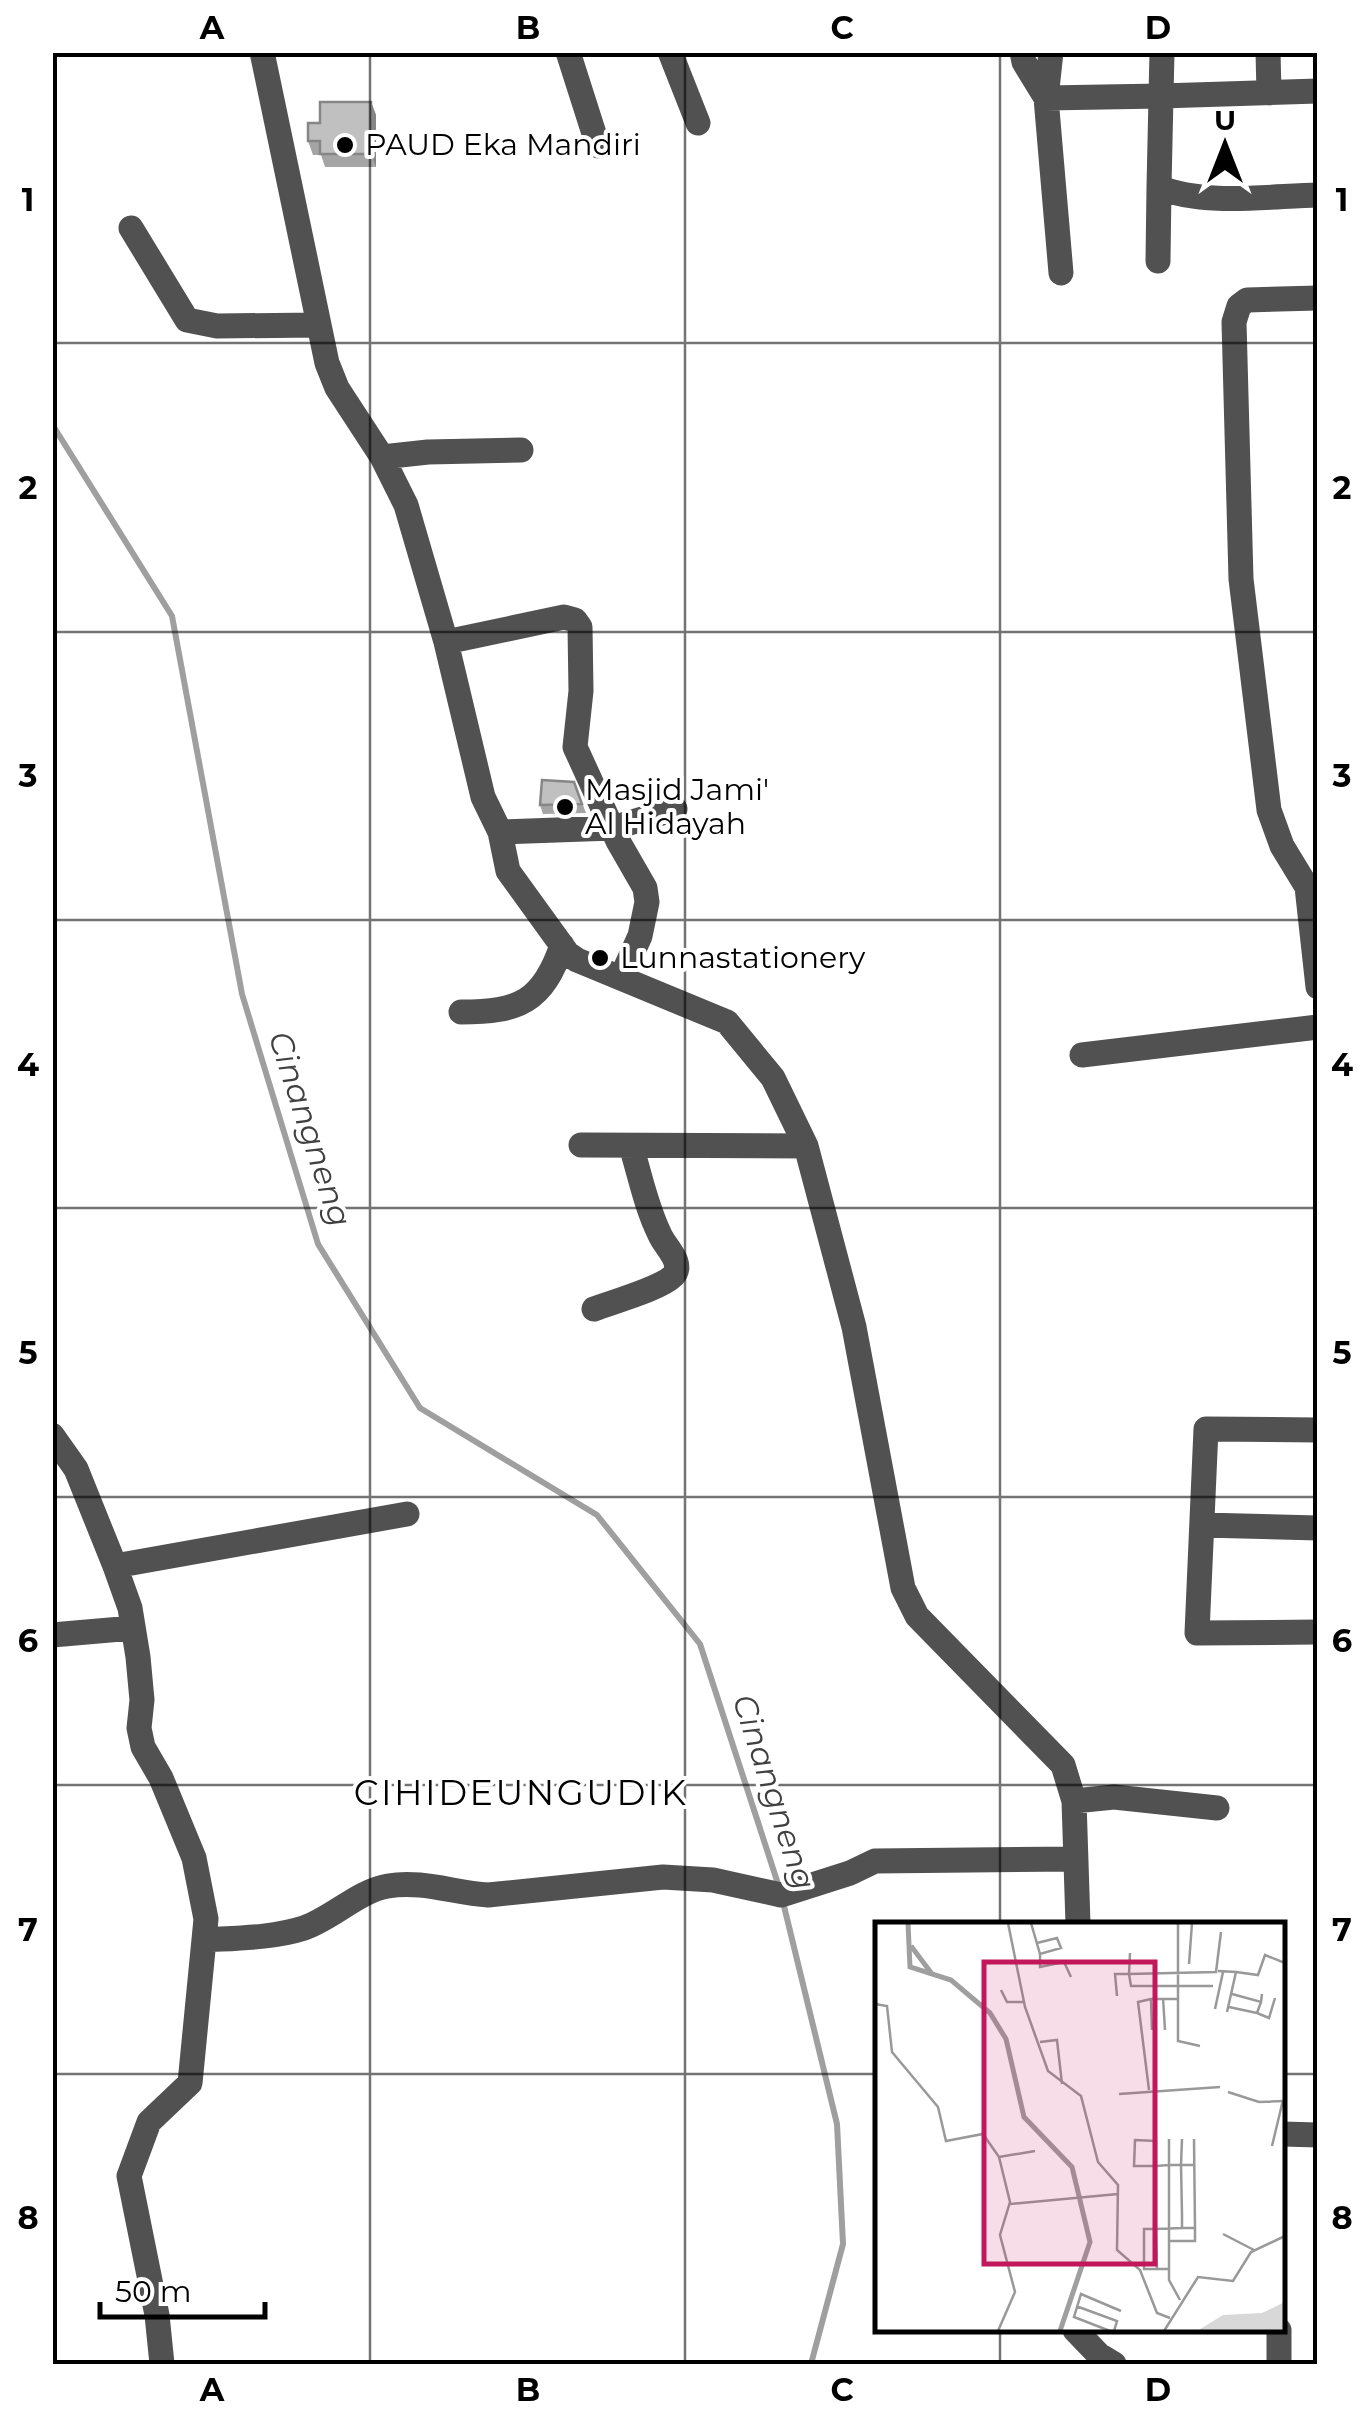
<svg xmlns="http://www.w3.org/2000/svg" width="1370" height="2417" font-family="Montserrat,sans-serif">
<style>
.lines{fill:none;stroke-linecap:round;stroke-linejoin:round}
.stream{stroke:#9f9f9f;stroke-width:6}
.minor{stroke:#515151;stroke-width:25}
.wall{fill:#a5a5a5}
.shaded-wall{fill:#868686}
.building{fill:#c0c0c0;stroke:#868686;stroke-width:2.5}
.grid{fill:none;stroke:#000;stroke-width:2.5;stroke-opacity:0.55}
.poi-dot{fill:#000;stroke:#fff;stroke-width:4}
.labels{text-anchor:middle;stroke-width:8;stroke-linejoin:round;paint-order:stroke}
.poi-label{font-size:30px;fill:#000;stroke:#fff;text-anchor:start}
.water-label{font-size:32px;font-style:italic;fill:#404040;stroke:#fff}
.quarter-label{font-size:35px;letter-spacing:2.5px;fill:#000;stroke:#fff}
.inset-river{fill:none;stroke:#9f9f9f;stroke-width:5}
.inset-road{fill:none;stroke:#999;stroke-width:2.5}
.view{fill:#c2185b;fill-opacity:0.15;stroke:#c2185b;stroke-width:5}
.inset-edge{fill:none;stroke:#000;stroke-width:5}
.neatline{fill:none;stroke:#000;stroke-width:4}
.grid-label{font-size:32px;text-anchor:middle;font-weight:bold;fill:#000}
</style>
<rect width="100%" height="100%" fill="#fff"/>
<g class="lines">
<path class="stream" d="M52 424 172 616 242 994 318 1244 420 1408 597 1515 700 1644 780 1890
M783 1902 837 2124 843 2244 811 2364"/>
<path class="minor" d="M262 52 327 363 337 388 382 457 406 505 446 642 483 797 500 832 508 871 568 954 577 960 727 1022 773 1078 806 1146 854 1327 903 1588 917 1616 1063 1765 1074 1801 1078 1924
M568 52 598 146
M670 52 698 123
M1022 52 1024 62 1046 98
M1268 52 1269 93
M1318 91 1161 96 1159 187C1202 206 1270 196 1318 195
M1046 98 1051 52
M131 228 187 320 217 326 317 325
M1158 261 1159 187
M1061 273 1046 98 1161 96 1162 52
M1318 298 1247 300 1239 306 1234 322 1241 579 1269 810 1282 846 1307 887 1318 987
M382 457 428 452 521 450
M446 642 564 617 575 620 580 627 581 691 575 747 618 841 645 888 647 902 640 936 621 978
M500 832 613 828 675 809
M461 1012C519 1012 543 1002 562 945
M1082 1055 1318 1027
M581 1145 806 1146
M594 1309C612 1302 660 1289 673 1276 685 1263 665 1247 660 1235 646 1207 640 1175 631 1146
M1318 1430 1206 1429 1197 1633 1318 1632
M52 1435 76 1469 115 1566 130 1608 138 1657 142 1700 139 1728 143 1747 161 1778 194 1858 206 1919 190 2083 149 2122 129 2176 157 2315 162 2364
M1202 1525 1318 1528
M115 1566 407 1514
M52 1635 133 1628
M1074 1801 1114 1797 1217 1808
M204 1940C237 1938 273 1938 304 1928 333 1918 358 1891 388 1886 422 1880 454 1893 488 1895L663 1877 713 1880 781 1895 850 1873 875 1861 1074 1859
M1282 2134 1318 2135
M1075 2330 1099 2355 1114 2364
M1279 2330V2364"/>
</g>
<path class="wall" d="M371 102 376 115V167H325L321 155H313L308 141 320 123Z
M574 782 586 813 543 814 540 805Z"/>
<path class="shaded-wall" d="M371 102 376 115V167L371 154Z"/>
<path class="building" d="M320 102H371V154H320V141H308V123H320Z
M542 780 574 782 582 804 540 805Z"/>
<path class="grid" d="M370 52V2364M685 52V2364M1000 52V1924M52 343H1318M52 632H1318M52 920H1318M52 1208H1318M52 1497H1318M52 1785H1318M52 2074H878M1282 2074H1318M1000 2330V2364"/>
<g class="poi-dot">
<circle cx="345" cy="145" r="10"/>
<circle cx="565" cy="807" r="10"/>
<circle cx="600" cy="958" r="10"/>
</g>
<g class="labels">
<g class="poi-label">
<text x="365" y="155">PAUD Eka Mandiri</text>
<text x="585" y="800">Masjid Jami'<tspan x="585" dy="34">Al Hidayah</tspan></text>
<text x="620" y="968">Lunnastationery</text>
</g>
<g class="water-label">
<text transform="translate(310 1129) rotate(72)" y="11">Cinangneng</text>
<text transform="translate(774 1792) rotate(72)" y="11">Cinangneng</text>
</g>
<g class="quarter-label">
<text x="521" y="1805">CIHIDEUNGUDIK</text>
</g>
</g>
<g transform="translate(875 1922)">
<rect width="410" height="410" fill="#fff"/>
<path d="M410 380V409H322L348 393 387 391Z" fill="#d8d8d8"/>
<path class="inset-river" d="M33 1 35 45 76 58 115 91 131 117 149 195 197 245 215 320 185 409M36 24 57 52"/>
<path class="inset-road" d="M133 1 150 85 173 149 206 174 223 240 243 263 242 328 265 348 282 391 295 396M156 1 165 32 186 26 182 16 162 21M303 1V119L325 124M165 32V45L189 40 196 55M314 42 317 1M343 49 361 50 352 90M361 50 383 53 390 33 410 41M338 64H256L254 52 341 50 346 10M126 68 132 80H149M357 72 386 80 387 72M242 74 240 52H254L255 31M288 76 290 108M0 82 12 84 17 130 63 185 71 219 108 212 124 235 135 280 125 313 140 370 123 409M354 85 382 91 386 80M340 87 348 50M382 91 394 96 400 76M277 108 276 77H302M165 120 182 118 187 162M274 168 263 80 276 77M353 170 384 180 410 179M244 172 345 165M294 217V358L305 378M307 217 306 243 307 293V306L281 307V219L260 218 259 244H281L294 243H319M397 224 408 178M124 235 160 229M135 282 243 272M307 306H320L319 217M348 312 379 328M294 319H320V306M282 347 281 307H269V347H295M201 384 242 399 239 409M235 409 199 395 206 372 246 389M289 409 323 355 358 359 376 330 410 314"/>
<path class="view" d="M109 40H280V342H109Z"/>
<rect width="410" height="410" class="inset-edge"/>
</g>
<rect width="1370" height="2417" fill="none" stroke="#ffffff" stroke-width="110"/>
<g transform="translate(1225 145)" stroke="#ffffff" stroke-width="8" paint-order="stroke">
<path d="M0-8L18 38L0 25L-18 38Z" fill="#000000"/>
<text y="-15" font-size="28" font-weight="bold" text-anchor="middle" fill="#000000">U</text>
</g>
<path d="M100 2302v15h165v-15" fill="none" stroke="#000000" stroke-width="5"/>
<text x="115" y="2302" font-size="30" fill="#000000" stroke="#ffffff" stroke-width="8" paint-order="stroke">50 m</text>
<rect x="55" y="55" width="1260" height="2307" class="neatline"/>
<g class="grid-label">
<text x="212" y="39">A</text>
<text x="528" y="39">B</text>
<text x="842" y="39">C</text>
<text x="1158" y="39">D</text>
<text x="28" y="211">1</text>
<text x="1342" y="211">1</text>
<text x="28" y="499">2</text>
<text x="1342" y="499">2</text>
<text x="28" y="787">3</text>
<text x="1342" y="787">3</text>
<text x="28" y="1076">4</text>
<text x="1342" y="1076">4</text>
<text x="28" y="1364">5</text>
<text x="1342" y="1364">5</text>
<text x="28" y="1652">6</text>
<text x="1342" y="1652">6</text>
<text x="28" y="1941">7</text>
<text x="1342" y="1941">7</text>
<text x="28" y="2229">8</text>
<text x="1342" y="2229">8</text>
<text x="212" y="2401">A</text>
<text x="528" y="2401">B</text>
<text x="842" y="2401">C</text>
<text x="1158" y="2401">D</text>
</g>
</svg>
